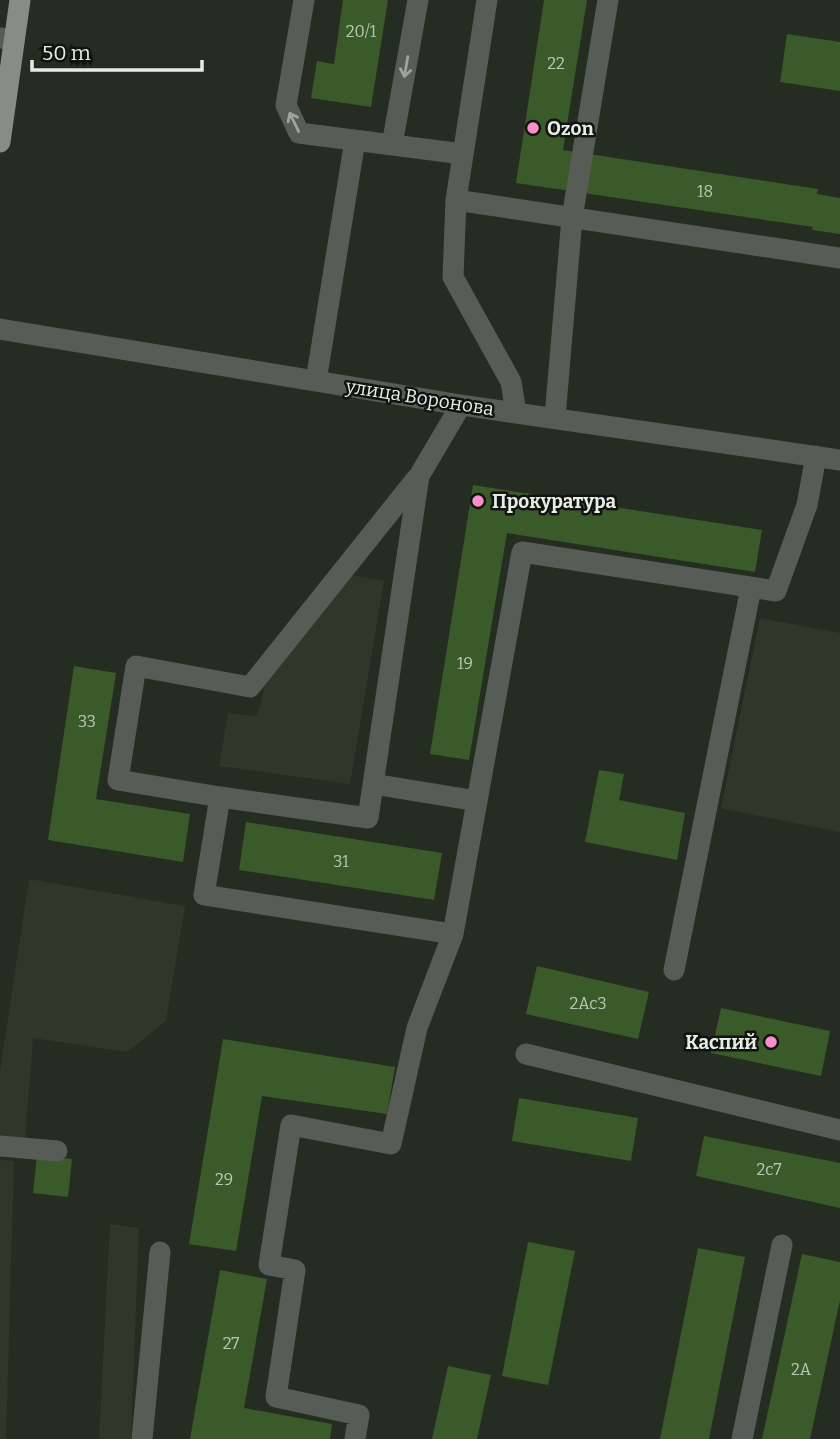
<svg xmlns="http://www.w3.org/2000/svg" width="840" height="1439" font-family="Bitter,serif">
<style>
.built{fill:#2e382a}
.building{fill:#3a5a2a}
.lines{fill:none;stroke-linecap:round;stroke-linejoin:round}
.minor{stroke:#585c57;stroke-width:21}
.major{stroke:#868d83;stroke-width:21}
.oneway{stroke:#a0a49e}
.poi-dot{fill:#f98fca;stroke:#10130f;stroke-width:2.5}
.labels{text-anchor:middle;stroke-width:5;stroke-linejoin:round;paint-order:stroke}
.number-label{font-size:16px;fill:#bcc8b7}
.poi-label{font-size:19px;font-weight:bold;fill:#e7ece6;stroke:#10130f;text-anchor:start}
.street-label{font-size:19px;fill:#e7ece6;stroke:#10130f}
</style>
<rect width="100%" height="100%" fill="#252c22"/>
<path class="built" d="M350 575 384 581 350 784 219 766 228 713 257 716 266 681Z
M760 618 840 633V832L721 808Z
M29 879 185 906 166 1021 127 1052 33 1038 25 1141 0 1139V1071Z
M0 1160 14 1161 6 1439H0Z
M110 1224 139 1228 131 1439H99Z"/>
<path class="building" d="M343 0H388L371 107 311 98 317 61 334 64Z
M544 0H587L563 150 818 189 817 194 840 198V234L812 230 813 227 516 183Z
M787 34 840 42V91L780 82Z
M473 485 762 530 755 572 507 533 469 760 430 754Z
M74 666 116 673 96 799 190 814 183 862 48 840Z
M599 770 624 774 619 800 685 813 677 860 585 842Z
M246 822 442 853 434 900 239 870Z
M537 966 649 992 638 1039 526 1014Z
M721 1008 830 1031 821 1076 711 1053Z
M223 1039 395 1067 387 1114 262 1096 236 1251 189 1244Z
M519 1098 638 1118 631 1161 512 1141Z
M704 1136 840 1163V1208L696 1176Z
M37 1155 72 1159 68 1197 33 1193Z
M528 1242 575 1251 548 1385 502 1376Z
M698 1248 745 1257 709 1439H660Z
M802 1254 840 1262V1300L810 1439H762Z
M220 1270 267 1279 244 1408 332 1424 330 1439H190Z
M448 1366 491 1375 477 1439H432Z"/>
<g class="lines">
<path class="minor" d="M304 0 286 105 299 133 463 154
M487 0 456 200 453 277 511 382 516 413
M0 38 14 40
M392 145 418 0
M456 200 840 258
M0 329 461 405 840 460
M316 381 355 140
M555 417 572 218 608 0
M373 784 477 801
M220 797 118 780 136 666 250 687 417 478
M453 934 522 552 776 591 807 505 816 456
M674 970 751 588
M526 1054 840 1130
M0 1146 57 1151
M142 1439 160 1252
M355 1439 359 1415 276 1397 295 1270 269 1265 291 1125 391 1144 417 1028 453 934 204 895 220 797 368 818 419 476 461 405
M742 1439 782 1245"/>
<path class="major" d="M0 142 20 0"/>
</g>
<defs><path id="oneway-shaft" d="M-6 0H5M1.5-3L5.5 0L1.5 3" fill="none" stroke-width="1.6" stroke-linecap="round" stroke-linejoin="round" transform="scale(1.75)"/></defs>
<g class="oneway">
<use href="#oneway-shaft" transform="translate(406 67) rotate(100)"/>
<use href="#oneway-shaft" transform="translate(294 122) rotate(-116)"/>
</g>
<g class="poi-dot">
<circle cx="533" cy="128" r="7"/>
<circle cx="478" cy="501" r="7"/>
<circle cx="771" cy="1042" r="7"/>
</g>
<g class="labels">
<g class="number-label">
<text x="361" y="37">20/1</text>
<text x="556" y="69">22</text>
<text x="705" y="197">18</text>
<text x="465" y="669">19</text>
<text x="87" y="727">33</text>
<text x="341" y="867">31</text>
<text x="588" y="1009">2Ас3</text>
<text x="769" y="1175">2c7</text>
<text x="224" y="1185">29</text>
<text x="231" y="1349">27</text>
<text x="801" y="1375">2А</text>
</g>
<g class="poi-label">
<text x="547" y="135">Ozon</text>
<text x="492" y="508">Прокуратура</text>
<text x="757" y="1049" text-anchor="end">Каспий</text>
</g>
<g class="street-label">
<text transform="translate(420 397) rotate(9)" y="7">улица Воронова</text>
</g>
</g>
<path d="M32 60v10h170v-10" fill="none" stroke="#e7ece6" stroke-width="3.5"/>
<text x="42" y="60" font-size="21" fill="#e7ece6" stroke="#10130f" stroke-width="5" paint-order="stroke">50 m</text>
</svg>
